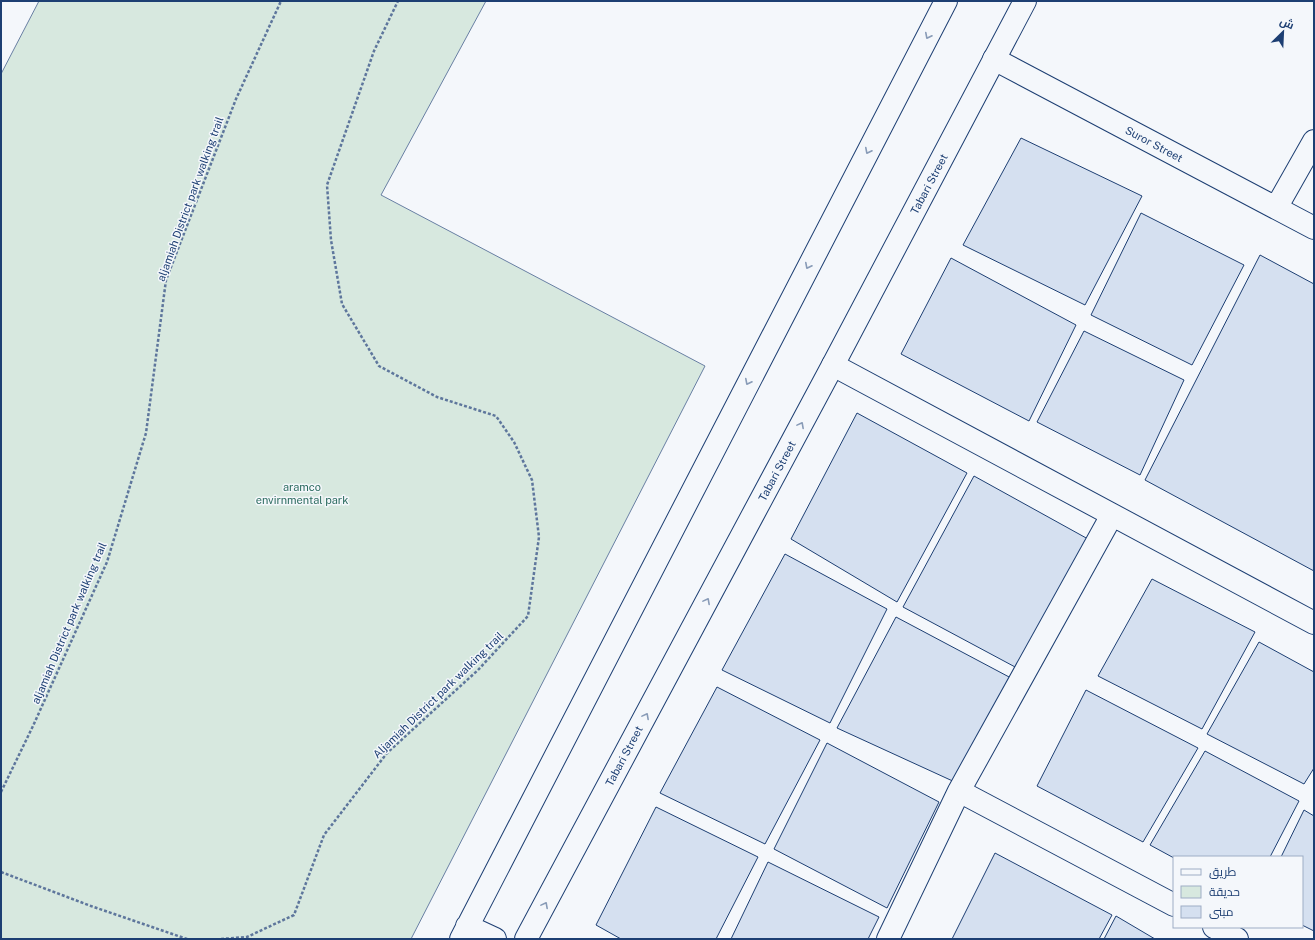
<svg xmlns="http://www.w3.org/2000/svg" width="1315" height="940" font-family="'Public Sans',Cairo,sans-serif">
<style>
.green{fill:#d7e8df;stroke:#687fa3}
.building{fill:#d5e0f0;stroke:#1d3f73}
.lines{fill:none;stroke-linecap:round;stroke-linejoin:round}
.street-casing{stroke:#1d3f73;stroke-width:24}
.secondary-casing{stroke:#1d3f73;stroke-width:24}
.path{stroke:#5e769c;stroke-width:2.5;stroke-dasharray:3 2;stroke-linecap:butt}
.street{stroke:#f4f7fb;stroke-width:22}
.secondary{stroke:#f4f7fb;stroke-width:22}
.oneway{stroke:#889bb7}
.labels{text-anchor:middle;stroke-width:3;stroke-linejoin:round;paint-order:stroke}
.street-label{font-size:11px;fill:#1d3f73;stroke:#f4f7fb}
.park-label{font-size:11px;fill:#2c6c60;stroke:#f4f7fb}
</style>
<rect width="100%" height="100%" fill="#f4f7fb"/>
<path class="green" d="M39 1H486L381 195 705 366 411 939H1V74Z"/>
<path class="building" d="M1021 138 1142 196 1085 305 963 245Z
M1141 213 1244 265 1192 365 1091 315Z
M1260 255 1314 284V571L1145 480Z
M951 258 1076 325 1029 421 901 354Z
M1084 331 1184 380 1140 475 1037 422Z
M857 413 967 473 897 602 791 539Z
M974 476 1088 539 1017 668 903 607Z
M785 554 887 609 830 723 722 670Z
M1152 579 1255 632 1202 729 1098 676Z
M896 617 1011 678 957 783 837 728Z
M1259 642 1314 672V768L1304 784 1207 734Z
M717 687 820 740 765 844 660 793Z
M1086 690 1198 748 1143 842 1037 786Z
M827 743 939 802 887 908 774 849Z
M1205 751 1299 801 1270 857 1174 858 1150 845Z
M656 807 758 857 716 939H621L596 925Z
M1304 810 1314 816V931L1302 925V857H1281Z
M995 853 1112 915 1099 939H952Z
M768 862 879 917 868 939H731Z
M1116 916 1155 939H1104Z"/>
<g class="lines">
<defs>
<path id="street" d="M994 59 1314 228
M1276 208 1314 141
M833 365 1314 623
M959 791 1174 905
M1214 927 1237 939
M888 939 959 791 1112 515"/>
<path id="secondary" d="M467 926 495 939
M461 939 946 1
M526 939 833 365 1025 1"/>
</defs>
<use href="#street" class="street-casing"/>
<use href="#secondary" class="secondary-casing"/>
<path class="path" d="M1 792 33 726 107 562 146 433 166 280 236 99 281 1
M1 872 91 906 187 939
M221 939 247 937 294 915 324 835 387 753 478 670 528 616 539 537 532 480 514 442 496 416 437 397 379 366 342 304 331 240 327 185 374 51 398 1"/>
<use href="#street" class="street"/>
<use href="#secondary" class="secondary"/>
</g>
<defs><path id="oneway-chevron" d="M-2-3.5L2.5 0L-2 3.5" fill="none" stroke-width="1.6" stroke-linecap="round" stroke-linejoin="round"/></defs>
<g class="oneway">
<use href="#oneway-chevron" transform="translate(928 36) rotate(117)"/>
<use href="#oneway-chevron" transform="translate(868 151) rotate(117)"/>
<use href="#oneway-chevron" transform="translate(808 266) rotate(117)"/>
<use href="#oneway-chevron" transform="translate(748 382) rotate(117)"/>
<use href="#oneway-chevron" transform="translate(801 425) rotate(-62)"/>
<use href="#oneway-chevron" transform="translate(707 601) rotate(-62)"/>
<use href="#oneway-chevron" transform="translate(646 716) rotate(-62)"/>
<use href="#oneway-chevron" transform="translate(545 905) rotate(-62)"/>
</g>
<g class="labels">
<g class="street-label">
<text transform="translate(1154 144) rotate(28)" y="4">Suror Street</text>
<text transform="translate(929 184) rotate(-62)" y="4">Tabari Street</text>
<text transform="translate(190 199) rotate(-70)" y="4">aljamiah District park walking trail</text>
<text transform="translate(777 471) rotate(-62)" y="4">Tabari Street</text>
<text transform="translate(69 623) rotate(-67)" y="4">aljamiah District park walking trail</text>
<text transform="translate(438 695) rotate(-44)" y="4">Aljamiah District park walking trail</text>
<text transform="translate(624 756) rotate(-62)" y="4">Tabari Street</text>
</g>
<g class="park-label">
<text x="302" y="491">aramco<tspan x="302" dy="13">envirnmental park</tspan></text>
</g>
</g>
<rect width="1315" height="940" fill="none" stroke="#1d3f73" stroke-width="4"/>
<rect x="1173" y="856" width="130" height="72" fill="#f4f7fb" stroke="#9eadc5"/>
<rect x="1181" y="869" width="20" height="6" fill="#f4f7fb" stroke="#9eadc5"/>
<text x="1209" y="876" font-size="12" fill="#1d3f73">طريق</text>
<rect x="1181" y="886" width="20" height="12" fill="#d7e8df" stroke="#9eadc5"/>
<text x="1209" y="896" font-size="12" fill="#1d3f73">حديقة</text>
<rect x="1181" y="906" width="20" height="12" fill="#d5e0f0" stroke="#9eadc5"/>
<text x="1209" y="916" font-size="12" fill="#1d3f73">مبنى</text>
<g transform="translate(1283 32) rotate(24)" stroke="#f4f7fb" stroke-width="3" paint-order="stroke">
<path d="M0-3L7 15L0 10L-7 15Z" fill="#1d3f73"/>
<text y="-6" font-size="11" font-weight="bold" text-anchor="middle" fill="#1d3f73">ش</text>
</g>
</svg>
